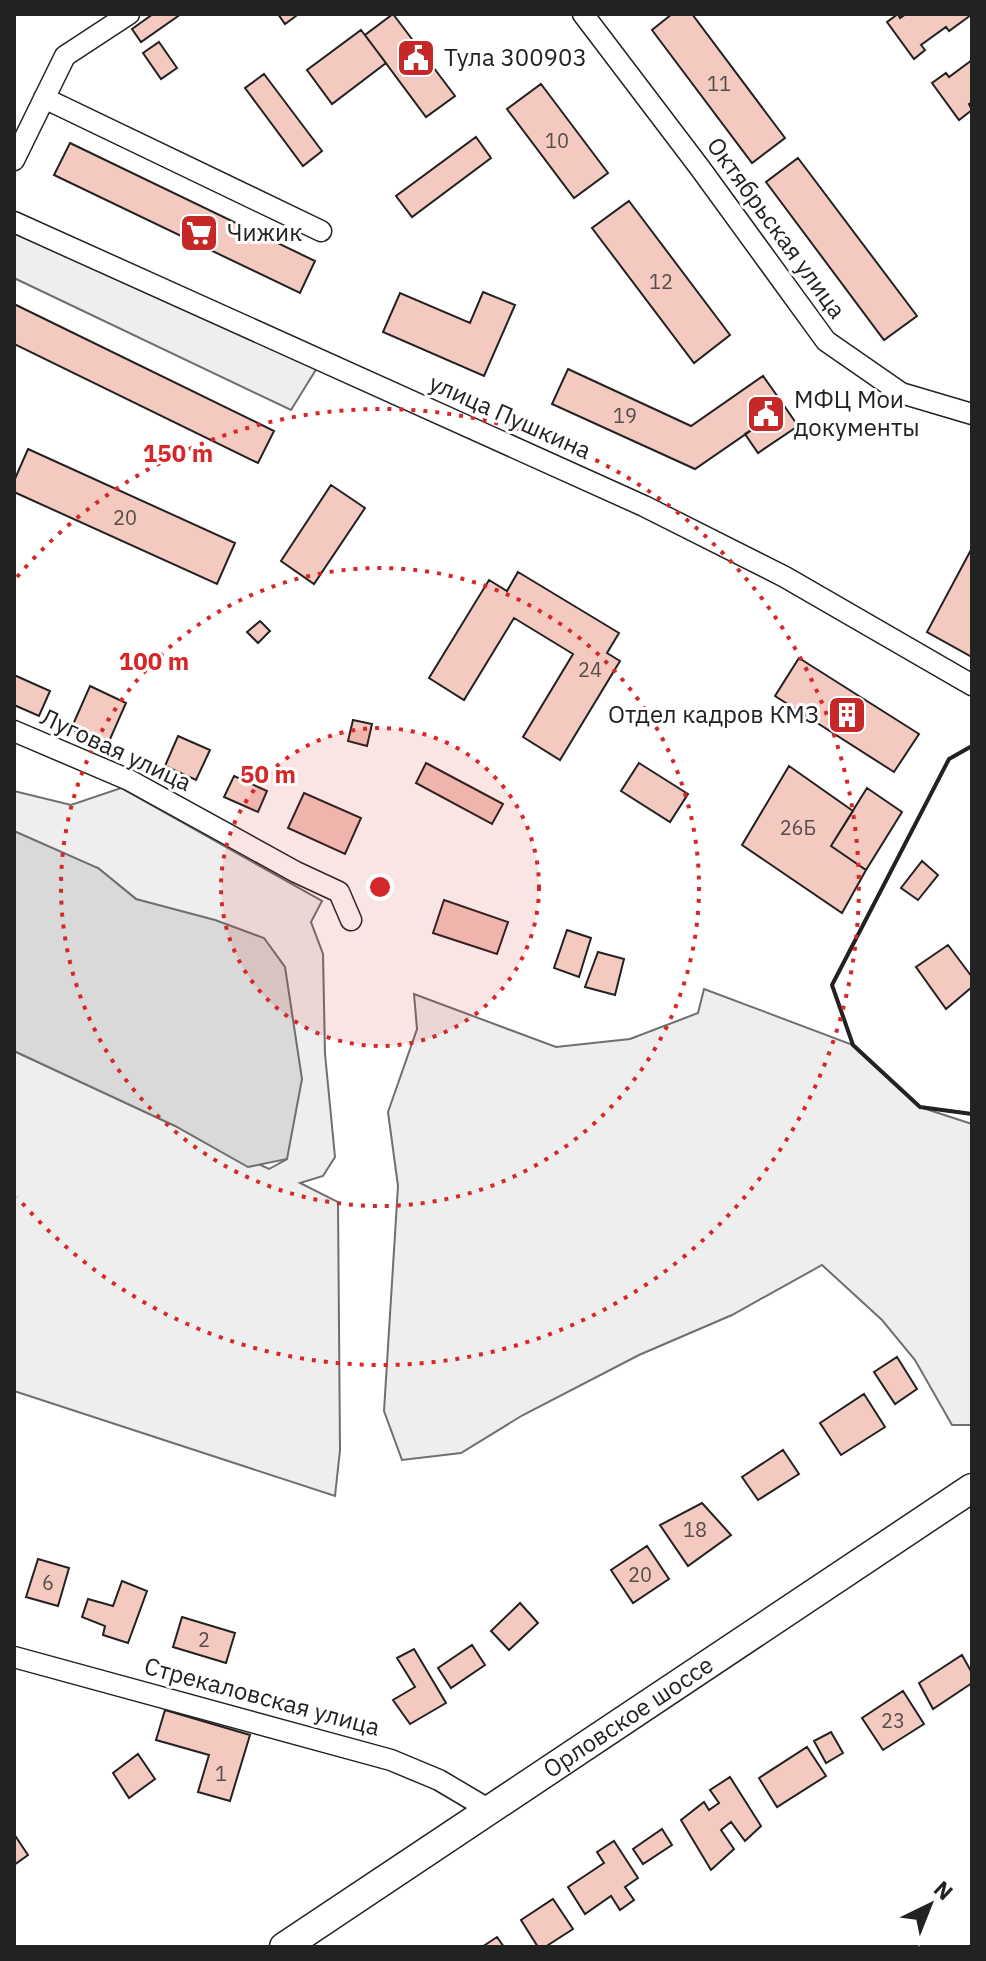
<svg xmlns="http://www.w3.org/2000/svg" width="986" height="1961" font-family="'IBM Plex Sans',sans-serif">
<style>
.green{fill:#eee;stroke:#6f6f6f;stroke-width:2}
.water{fill:#d9d9d9;stroke:#6f6f6f;stroke-width:2}
.building{fill:#f3c9c0;stroke:#222;stroke-width:2}
.lines{fill:none;stroke-linecap:round;stroke-linejoin:round}
.street-casing{stroke:#222;stroke-width:23}
.secondary-casing{stroke:#222;stroke-width:31}
.street{stroke:#fff;stroke-width:20}
.secondary{stroke:#fff;stroke-width:28}
.wall{stroke:#222;stroke-width:4}
.ring{fill:none;stroke:#d62828;stroke-width:4;stroke-dasharray:4 8}
.labels{text-anchor:middle;stroke-width:6;stroke-linejoin:round;paint-order:stroke}
.number-label{font-size:20px;fill:#564c4a}
.poi-label{font-size:24px;fill:#222;stroke:#fff;text-anchor:start}
.street-label{font-size:24px;fill:#222;stroke:#fff}
.centre{fill:#d62828;stroke:#fff;stroke-width:4}
.ring-label{font-size:24px;text-anchor:middle;font-weight:bold;fill:#d62828;stroke:#fff;stroke-width:6;stroke-linejoin:round;paint-order:stroke}
</style>
<rect width="100%" height="100%" fill="#fff"/>
<path class="green" d="M14 231 317 368 291 410 14 278Z
M121 788 322 901 311 922 323 954 325 1054 335 1157 323 1176 300 1183 338 1202 340 1450 335 1496 14 1391V1051L269 1169 287 1159 136 899 98 868 14 845V791L71 805Z
M704 989 853 1045 920 1107 972 1124V1425H952L915 1360 882 1320 822 1265 732 1315 639 1355 523 1415 461 1453 402 1460 384 1411 398 1186 388 1112 417 1029 414 994 556 1047 630 1039 698 1013Z"/>
<path class="water" d="M14 831 98 868 136 899 215 920 264 938 285 967 302 1079 287 1159 248 1167 175 1126 14 1051Z"/>
<path class="building" d="M153 14H181L141 42 132 29Z
M278 14H294L296 16 285 24Z
M393 14 455 96 426 117 365 35Z
M672 14H692L785 138 752 163 652 30Z
M898 14 900 18 906 14 971 15 949 31 946 27 921 45 925 50 914 59 887 22Z
M361 30 386 63 332 104 307 70Z
M159 42 177 68 161 79 143 53Z
M972 60V102L969 104 972 110 959 120 932 83 946 73 949 77Z
M264 74 322 151 303 166 245 88Z
M541 84 608 173 574 198 507 109Z
M476 137 491 158 412 217 396 196Z
M70 143 315 261 300 293 54 175Z
M798 158 917 316 884 340 766 182Z
M629 201 730 335 694 363 592 228Z
M483 292 515 305 484 376 383 332 400 293 470 323Z
M14 304 274 431 258 463 14 344Z
M568 369 691 426 763 376 785 407 695 469 552 404Z
M785 407 798 426 758 453 745 434Z
M28 449 235 543 217 584 14 492V481Z
M331 485 365 508 314 584 281 561Z
M972 548V657L927 632Z
M518 572 619 633 607 653 620 661 560 760 523 737 573 654 514 618 464 700 429 678 489 580 507 591Z
M260 621 270 631 258 643 247 632Z
M799 658 919 734 894 772 775 696Z
M14 675 50 691 39 716 14 705Z
M90 686 126 703 107 746 71 729Z
M353 720 372 724 367 746 348 741Z
M178 736 210 750 196 780 165 766Z
M426 763 503 804 492 824 416 783Z
M639 763 688 794 670 822 621 791Z
M789 766 853 811 831 846 866 870 842 913 742 845Z
M234 776 267 791 258 812 224 797Z
M867 788 902 812 866 870 831 846Z
M304 793 361 818 345 854 288 828Z
M922 861 938 875 918 900 901 888Z
M444 900 508 922 497 954 433 933Z
M567 930 591 938 579 977 554 968Z
M948 945 972 977V987L946 1009 916 967Z
M598 952 624 959 615 995 585 987Z
M897 1357 917 1389 895 1404 874 1372Z
M864 1394 885 1427 841 1455 820 1423Z
M783 1450 799 1474 758 1500 742 1477Z
M702 1503 731 1535 688 1566 660 1525Z
M647 1546 669 1579 633 1603 611 1570Z
M38 1559 69 1568 58 1606 26 1597Z
M122 1581 147 1591 128 1643 103 1635 105 1626 82 1617 88 1599 113 1606Z
M520 1603 538 1623 509 1650 491 1631Z
M182 1617 235 1633 226 1663 173 1647Z
M472 1645 485 1665 451 1688 438 1668Z
M414 1649 446 1703 410 1724 393 1700 415 1687 397 1658Z
M962 1655 972 1673V1683L933 1709 919 1683Z
M903 1691 924 1724 883 1750 862 1718Z
M165 1710 250 1735 230 1801 198 1792 209 1755 156 1740Z
M831 1732 843 1753 826 1763 814 1741Z
M807 1747 826 1776 777 1807 759 1778Z
M138 1754 155 1779 129 1798 113 1773Z
M730 1777 761 1826 745 1841 731 1822 721 1830 734 1849 711 1870 681 1820 704 1802 709 1810 719 1803 710 1790Z
M662 1829 672 1845 643 1864 633 1849Z
M14 1834 28 1855 14 1865Z
M614 1841 638 1878 625 1887 634 1900 620 1910 611 1896 585 1914 568 1887 604 1863 597 1852Z
M553 1899 573 1929 545 1947H538L521 1920Z
M497 1937 504 1947H482Z"/>
<g class="lines">
<defs>
<path id="street" d="M583 14 700 168 826 341 901 393 972 414
M44 98 321 231
M14 160 65 56 129 14
M14 222 644 506 785 577 972 685
M14 731 129 780 296 872 339 892 351 920
M14 1657 391 1760 439 1780 488 1809"/>
<g id="secondary">
<path id="s1" d="M284 1947 972 1488"/>
</g>
</defs>
<use href="#street" class="street-casing"/>
<use href="#secondary" class="secondary-casing"/>
<use href="#street" class="street"/>
<use href="#secondary" class="secondary"/>
<path class="wall" d="M972 746 949 759 832 985 853 1045 920 1107 972 1114"/>
</g>
<circle cx="380" cy="887" r="159" fill="#d62828" fill-opacity=".12"/>
<g class="ring">
<circle cx="380" cy="887" r="159"/>
<circle cx="380" cy="887" r="319"/>
<path d="M17 577A478 478 0 1 1 17 1197"/>
</g>
<defs>
<symbol id="civic-square" viewBox="-11 -11 22 22"><rect x="-9" y="-9" width="18" height="18" rx="4" fill="#c62828" stroke="#fff"/><path d="M-.6-6.5H3V-4.5H.6V-3L4-1V1h2V6H-6V1h2V-1L-.6-3ZM-1.2 2.5V6h2.4V2.5Z" fill="#fff"/></symbol>
<symbol id="supermarket-square" viewBox="-11 -11 22 22"><rect x="-9" y="-9" width="18" height="18" rx="4" fill="#c62828" stroke="#fff"/><path d="M-6-5.5h2.5l.6 2H6L4.5 2H-2.5L-4.4-4H-6ZM-1.5 3.2a1.3 1.3 0 1 0 .1 0ZM3 3.2a1.3 1.3 0 1 0 .1 0Z" fill="#fff"/></symbol>
<symbol id="building-square" viewBox="-11 -11 22 22"><rect x="-9" y="-9" width="18" height="18" rx="4" fill="#c62828" stroke="#fff"/><path d="M-4-6H4V6H1V3H-1V6H-4ZM-2.5-4.3h1.7v1.8h-1.7ZM.8-4.3h1.7v1.8H.8ZM-2.5-1h1.7V.8h-1.7ZM.8-1h1.7V.8H.8Z" fill="#fff"/></symbol>
</defs>
<g fill-rule="evenodd">
<use href="#civic-square" x="394" y="36" width="44" height="44"/>
<use href="#supermarket-square" x="177" y="211" width="44" height="44"/>
<use href="#civic-square" x="744" y="392" width="44" height="44"/>
<use href="#building-square" x="825" y="693" width="44" height="44"/>
</g>
<g class="labels">
<g class="number-label">
<text x="719" y="91">11</text>
<text x="557" y="148">10</text>
<text x="661" y="289">12</text>
<text x="625" y="423">19</text>
<text x="125" y="525">20</text>
<text x="590" y="677">24</text>
<text x="798" y="835">26Б</text>
<text x="695" y="1537">18</text>
<text x="640" y="1582">20</text>
<text x="48" y="1590">6</text>
<text x="204" y="1647">2</text>
<text x="893" y="1728">23</text>
<text x="221" y="1781">1</text>
</g>
<g class="poi-label">
<text x="444" y="66">Тула 300903</text>
<text x="227" y="241">Чижик</text>
<text x="794" y="408">МФЦ Мои<tspan x="794" dy="28">документы</tspan></text>
<text x="819" y="723" text-anchor="end">Отдел кадров КМЗ</text>
</g>
<g class="street-label">
<text transform="translate(776 228) rotate(54)" y="8">Октябрьская улица</text>
<text transform="translate(510 417) rotate(24)" y="8">улица Пушкина</text>
<text transform="translate(116 750) rotate(25)" y="8">Луговая улица</text>
<text transform="translate(262 1697) rotate(15)" y="8">Стрекаловская улица</text>
<text dy="8" stroke="none"><textPath href="#s1" startOffset="414">Орловское шоссе</textPath></text>
</g>
</g>
<circle cx="380" cy="887" r="12" class="centre"/>
<g class="ring-label">
<text x="178" y="462">150 m</text>
<text x="154" y="670">100 m</text>
<text x="268" y="783">50 m</text>
</g>
<rect width="986" height="1961" fill="none" stroke="#222222" stroke-width="32"/>
<g transform="translate(930 1905) rotate(43)" stroke="#ffffff" stroke-width="6" paint-order="stroke">
<path d="M0-6L14 30L0 20L-14 30Z" fill="#222222"/>
<text y="-12" font-size="22" font-weight="bold" text-anchor="middle" fill="#222222">N</text>
</g>
</svg>
